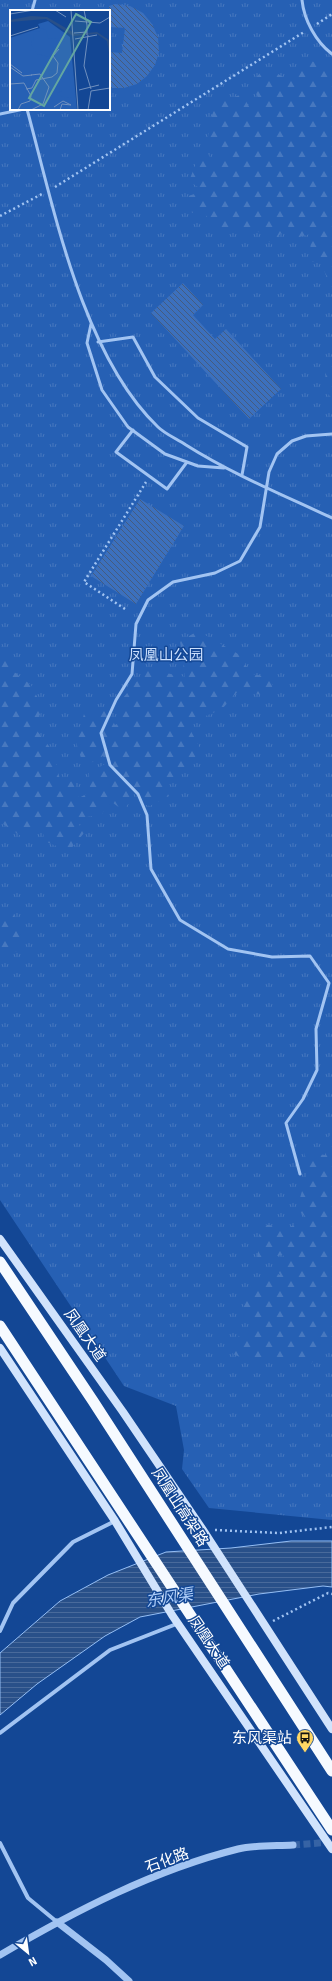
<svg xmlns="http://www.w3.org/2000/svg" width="332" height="1981" font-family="Signika,'Noto Sans SC',sans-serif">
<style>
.grass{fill:url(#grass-tufts);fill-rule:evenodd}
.forest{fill:url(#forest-firs)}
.water{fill:url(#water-rules);stroke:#94bef5}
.building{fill:url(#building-back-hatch)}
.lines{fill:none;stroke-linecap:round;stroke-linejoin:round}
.tertiary-tunnel{stroke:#3663a5;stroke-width:7;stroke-dasharray:7 3.5;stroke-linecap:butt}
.path{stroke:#a2c4f2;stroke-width:2.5;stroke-dasharray:2 3;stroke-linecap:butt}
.service{stroke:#a2c4f2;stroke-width:3}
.minor{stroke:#a2c4f2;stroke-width:4}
.tertiary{stroke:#a2c4f2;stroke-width:7}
.secondary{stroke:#d1e3fc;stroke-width:8}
.trunk{stroke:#f6faff;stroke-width:11}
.labels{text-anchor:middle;stroke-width:3;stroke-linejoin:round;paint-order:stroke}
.park-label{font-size:15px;fill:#cadffd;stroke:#134795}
.street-label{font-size:15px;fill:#fff;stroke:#134795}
.poi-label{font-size:15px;fill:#fff;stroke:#134795;text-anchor:end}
.water-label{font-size:16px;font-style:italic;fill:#afcef9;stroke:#134795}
.inset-road{fill:none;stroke:#7191bf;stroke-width:1}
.view{fill:#63a6a1;fill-opacity:0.15;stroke:#63a6a1;stroke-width:2}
.inset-edge{fill:none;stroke:#fff;stroke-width:2}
</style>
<defs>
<pattern id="grass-tufts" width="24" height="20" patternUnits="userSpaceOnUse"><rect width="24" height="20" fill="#2660b4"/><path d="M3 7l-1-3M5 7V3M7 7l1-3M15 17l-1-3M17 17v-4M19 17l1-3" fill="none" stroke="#4778bf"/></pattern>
<pattern id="forest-firs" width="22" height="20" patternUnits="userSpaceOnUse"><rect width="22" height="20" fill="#2660b4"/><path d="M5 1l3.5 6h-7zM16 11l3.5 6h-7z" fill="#4778bf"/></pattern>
<pattern id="water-rules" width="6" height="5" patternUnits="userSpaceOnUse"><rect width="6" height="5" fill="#295089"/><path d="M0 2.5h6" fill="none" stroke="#496a9b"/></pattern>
<pattern id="building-back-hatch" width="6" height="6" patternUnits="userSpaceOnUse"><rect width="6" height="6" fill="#3c70bd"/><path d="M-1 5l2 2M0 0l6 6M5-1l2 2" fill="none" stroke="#455c7f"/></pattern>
</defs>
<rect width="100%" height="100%" fill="#134795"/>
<path class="grass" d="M0 0H332V1520L209 1508 182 1469 184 1450 176 1406 124 1386 0 1200ZM11 11H109V109H11Z"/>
<path class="forest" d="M311 61 332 67V289L320 261 311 262 310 234 289 240 288 222 273 245 253 227 223 234 200 209 192 213 188 196 204 191 189 181 199 156 207 152 213 163 224 157 208 137 214 105 242 94 252 112 265 110 251 84 265 67 287 79Z
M332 360V398L326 392 325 365Z
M198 631 240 655 251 674 271 677 274 699 240 689 222 709 187 724 199 746 192 768 163 785 169 796 150 806 139 803 136 790 124 811 109 800 102 814 76 819 84 833 69 851 44 841 42 819 24 838 0 822V642L13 671 31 685 43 708 34 727 52 750 61 783 74 781 79 798 90 792 89 773 107 763 103 756 89 764 81 758 76 742 86 707H105L115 725 122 721 118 704 147 669 185 677 180 641Z
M12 912 24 934 19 951 0 953V914Z
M332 1133V1336L311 1364 273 1356 258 1365 233 1354 240 1332 256 1327 242 1311 249 1288 269 1272 280 1275 277 1268 287 1262 283 1255 257 1259 262 1224 288 1228 306 1218 297 1209 308 1169 304 1152 325 1155 326 1140Z"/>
<path class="water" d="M291 1541H332V1587L323 1586 259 1594 140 1617 105 1636 37 1684 0 1715V1653L60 1601 108 1575 166 1552 231 1548Z"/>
<path class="building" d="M115 4 130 6 143 13 152 24 158 37 159 52 155 65 147 76 137 84 124 88H109V52L122 53 125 28 109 27V6Z
M183 283 203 305 193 315 215 339 226 329 281 389 249 419 151 313Z
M140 499 184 526 136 604 91 576Z"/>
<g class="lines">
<path class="tertiary-tunnel" d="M293 1845 332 1842"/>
<path class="path" d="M317 24 332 14
M55 187 304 32
M0 216 42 194
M125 609 84 582 146 482
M215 1530 279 1533 332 1527
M273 1621 328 1593 332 1594"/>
<path class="service" d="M302 0C304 20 316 42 332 54
M32 11 35 0
M27 109C54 209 82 354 158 427 165 434 177 439 186 445 232 474 283 495 332 518
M0 114 24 109
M91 324 87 343 102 390 128 427 165 454 198 466 224 468
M98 342 133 337 155 377 198 418 247 447 242 475
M133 430 116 452 167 489 187 462
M300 1174 286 1123 303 1099 317 1070 316 1029 329 983 310 956 272 957 228 949 180 920 151 869 147 815 138 794 110 765 101 733 116 700 132 674 136 624 148 600 173 582 215 573 240 561 260 527 269 472 277 454 292 441 306 436 332 434"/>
<path class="minor" d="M0 1631 13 1603 73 1542 115 1521
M0 1733 110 1650 179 1623
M0 1843 28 1898 57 1922"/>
<path class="tertiary" d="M57 1922 106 1960 129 1981
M0 1955C75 1911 154 1870 238 1849 255 1845 275 1846 293 1845"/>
<path class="secondary" d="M0 1239 123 1412 203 1530 332 1729
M0 1348 115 1521 172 1615 332 1849"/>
<path class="trunk" d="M0 1262 93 1401 332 1771
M0 1326 332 1830"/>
</g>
<defs>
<symbol id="bus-pin" viewBox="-11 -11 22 30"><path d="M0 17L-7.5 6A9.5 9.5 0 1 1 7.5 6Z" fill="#ffd764" stroke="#134795"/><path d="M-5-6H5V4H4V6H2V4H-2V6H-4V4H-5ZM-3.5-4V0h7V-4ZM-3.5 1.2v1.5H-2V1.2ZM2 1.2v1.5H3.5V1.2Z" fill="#111"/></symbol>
</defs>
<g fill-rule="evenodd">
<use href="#bus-pin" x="295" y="1728" width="20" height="27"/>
</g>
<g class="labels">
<g class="park-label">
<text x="166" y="660">凤凰山公园</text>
</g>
<g class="street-label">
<text transform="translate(85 1335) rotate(55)" y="5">凤凰大道</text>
<text transform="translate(180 1507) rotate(57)" y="5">凤凰山高架路</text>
<text transform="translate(209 1642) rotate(56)" y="5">凤凰大道</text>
<text transform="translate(167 1860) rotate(-20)" y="5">石化路</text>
</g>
<g class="poi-label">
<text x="292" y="1743">东风渠站</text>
</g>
<g class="water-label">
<text transform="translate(169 1597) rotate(-9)" y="6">东风渠</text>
</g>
</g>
<g transform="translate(10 10)">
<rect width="100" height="100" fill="#134795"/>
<path d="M38 11 60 27 67 100H0V28L30 18 28 14Z" fill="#2660b4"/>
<path d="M31 18 36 20 38 28 49 29 56 33 40 47 27 44 22 36 21 31 24 30 23 24 20 22 30 21ZM55 55 61 59 58 62 61 74 59 77 64 80 65 87 62 83V87L57 88 48 85 47 83 52 81 49 80 50 61 40 65 38 61 51 58 54 61Z" fill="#2660b4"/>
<path d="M21 6 37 7 66 24 87 22 99 30 100 49 97 31 87 24 63 26 36 9 0 12V10Z" fill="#295089"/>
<path class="inset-road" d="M45 0 56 7M61 0 68 100M71 0H74L77 15V25M0 4 24 0M65 11 90 13 100 7M64 23 77 22M78 25 74 56 81 79M0 26 28 17M65 29 87 25M0 54 12 63M0 57 13 66 22 65M0 74 14 73 21 86 20 91 11 94 8 100M16 79 22 78 26 70 42 67 47 63 48 53 43 46 49 39M69 80 89 75M44 97 53 91 61 95 52 94 50 100M21 100 33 94 39 77 30 64 21 65M78 100 81 81 100 78"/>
<path class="view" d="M66 4 81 12 34 96 19 88Z"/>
<rect width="100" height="100" class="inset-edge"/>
</g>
<g transform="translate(28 1953) rotate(151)" stroke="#134795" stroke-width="3" paint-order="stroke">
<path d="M0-3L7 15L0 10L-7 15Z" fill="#ffffff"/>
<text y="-6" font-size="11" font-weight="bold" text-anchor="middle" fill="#ffffff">N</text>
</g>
</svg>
